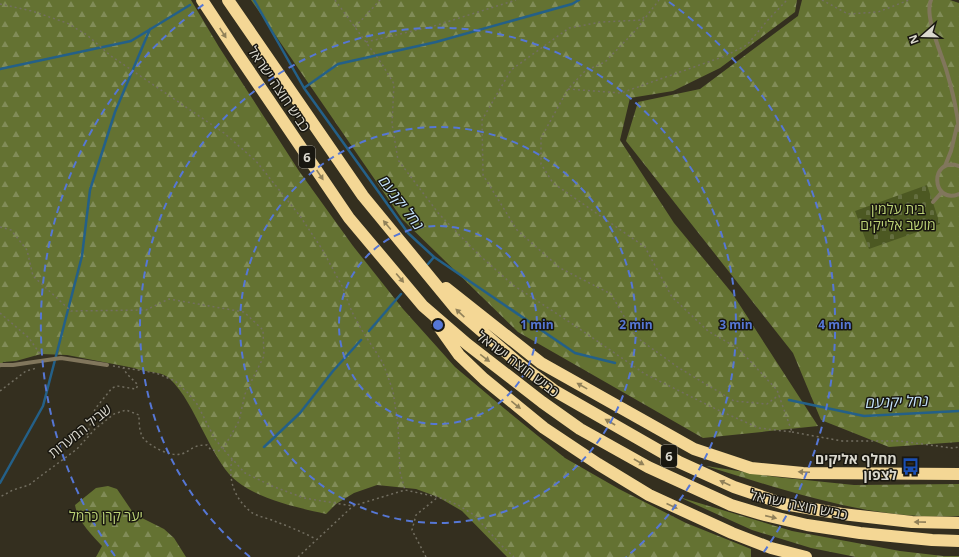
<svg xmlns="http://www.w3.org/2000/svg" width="959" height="557" font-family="'Open Sans',Heebo,sans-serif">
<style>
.forest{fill:url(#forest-firs)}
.cemetery{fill:url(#cemetery-stones)}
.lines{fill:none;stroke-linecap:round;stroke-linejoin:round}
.stream{stroke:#246088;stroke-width:2.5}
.path{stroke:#736f61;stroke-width:1.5;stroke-dasharray:2 3;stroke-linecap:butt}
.lane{stroke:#81765c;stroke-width:4}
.highway{stroke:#f4d795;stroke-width:12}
.oneway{fill:#918159}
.ring{fill:none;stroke:#5677d5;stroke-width:2;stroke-dasharray:7 5}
.labels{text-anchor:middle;stroke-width:3;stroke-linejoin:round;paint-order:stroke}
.shield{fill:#191710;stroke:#a09e95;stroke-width:1}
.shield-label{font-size:13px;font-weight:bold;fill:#dad8ce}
.street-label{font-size:14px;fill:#dad8ce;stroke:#191710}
.park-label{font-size:14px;fill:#bcd276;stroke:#191710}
.poi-label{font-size:14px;font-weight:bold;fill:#dad8ce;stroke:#191710;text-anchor:end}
.water-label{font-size:15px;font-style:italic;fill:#c6e5fe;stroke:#191710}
.centre{fill:#5677d5;stroke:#191710;stroke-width:2}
.ring-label{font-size:12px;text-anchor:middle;font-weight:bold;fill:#5677d5;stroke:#191710;stroke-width:3;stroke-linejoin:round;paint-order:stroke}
</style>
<defs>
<pattern id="forest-firs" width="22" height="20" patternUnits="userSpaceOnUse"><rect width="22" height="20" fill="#647232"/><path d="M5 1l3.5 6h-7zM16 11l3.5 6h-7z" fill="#818c58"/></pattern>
<pattern id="cemetery-stones" width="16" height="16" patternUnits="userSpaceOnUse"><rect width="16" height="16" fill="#4c5822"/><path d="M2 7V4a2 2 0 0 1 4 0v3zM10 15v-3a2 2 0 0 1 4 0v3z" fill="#656f41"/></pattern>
</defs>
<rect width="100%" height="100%" fill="#342f1f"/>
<path class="forest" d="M0 0H191L219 47 299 171 353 246 403 309 455 367 505 409 565 458 619 489 686 523 751 549V557H507L462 511 438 497 416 489 377 485 354 493 336 504 326 514C295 507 251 498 229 474 218 461 210 444 202 429 193 412 184 392 169 378 159 370 145 373 134 368L67 355 41 354 16 361 3 362 0 368Z
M251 0H797L795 12 720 68 673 91 630 98 620 140 674 223 732 293 818 426 703 438 518 332 402 219Z
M802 0H950L959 3V442L889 447 821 420 793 353 626 141 638 102 700 89 798 16Z
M706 466 776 477 854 485 959 484V516C872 521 788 491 706 466Z
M108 486 117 489 134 514 164 529 174 538 186 557H96L102 546C91 534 78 522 75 505L96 488Z
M679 497 792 531 900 551 943 556H959V557H856L811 548 752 530Z"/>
<path class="cemetery" d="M927 185 940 224 869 249 855 211Z"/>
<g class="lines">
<path class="stream" d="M254 0 304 88 408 233 434 257 575 353 615 363
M0 69 131 41 190 5
M304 88 338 64 436 42 572 4 579 0
M428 264 434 257
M369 331 401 294
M789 400 864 416 959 411
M264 447 300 413 333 371 361 340
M0 483 43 406 82 256 90 190 115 112 150 29"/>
<path class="path" d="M335 0 382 64 394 84 392 124 398 160 439 214 478 254 513 285 571 323 645 374 720 411 759 428 792 432 777 390 739 349 708 331 672 297 645 247 553 183 541 164V138L568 89 585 71 605 62 636 30 659 0
M822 0 848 14 878 12 909 0
M0 4 32 11 67 23 87 35 111 56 224 133 256 161 300 216 322 249 342 286 352 312 363 332 383 363 393 391 398 425 400 472 405 490
M644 17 641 20 601 22 569 28 511 70 482 120 483 175 517 230 560 268 611 294 636 337 679 368 734 401 767 404 779 395
M355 27 380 0
M366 42 434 26 516 0
M568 89 621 93 725 56 747 45 767 21 787 0
M0 227 11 230 27 250 33 276 71 311 146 310 169 299 244 312 263 330 264 356 245 394 239 421 223 449 218 451 211 450 207 445C204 445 201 445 198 446 192 447 187 453 181 454 171 457 151 447 144 439 139 433 139 422 139 415L126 410 114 414 95 429 77 449 38 478 29 485 13 490 0 497
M0 313 29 338 40 354
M113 366 156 373 175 381 188 393 197 404 215 439 223 449 245 473 272 486 304 498 353 506
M0 391 26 371 37 368
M792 432 842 441H900L952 448 959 447
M87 435 95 409 112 388 117 386 136 389 138 385 127 374 123 368
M232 459C228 480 234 498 251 512 256 516 267 518 274 521 288 526 302 532 316 539
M298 557 353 506 405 490 438 497 458 505 474 515 502 546 514 557
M426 557 412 530 416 515 438 497"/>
<path class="lane" d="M931 0C924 15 941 53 946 69 952 89 957 109 959 130
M945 166 951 151 957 126
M959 166C929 156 931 205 959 194
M933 202 942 192
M0 365H13L61 358 107 365"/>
<path class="highway" d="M202 0 239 56 349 218 423 306 467 344 542 402 580 429 648 467 731 505 761 514 807 525 860 533 932 540 959 541
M228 0 363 196 456 309 517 362 555 391 679 462 734 487 784 504 842 514 912 522 959 523
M446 288 541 363 694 449 751 468 803 473 959 474
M437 324 459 355 484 379 544 428 598 464 649 495 732 533 771 548 806 557"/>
</g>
<defs><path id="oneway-solid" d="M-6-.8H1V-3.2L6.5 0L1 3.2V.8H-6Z"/></defs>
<g class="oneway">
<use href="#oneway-solid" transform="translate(223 33) rotate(57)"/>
<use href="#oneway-solid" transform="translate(320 175) rotate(56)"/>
<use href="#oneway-solid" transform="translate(387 225) rotate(-130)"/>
<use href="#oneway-solid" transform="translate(400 278) rotate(50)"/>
<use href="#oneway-solid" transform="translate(460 313) rotate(-137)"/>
<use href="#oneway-solid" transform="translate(485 358) rotate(37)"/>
<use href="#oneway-solid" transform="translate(582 386) rotate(-151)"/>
<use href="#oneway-solid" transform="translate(516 405) rotate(39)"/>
<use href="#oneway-solid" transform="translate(610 422) rotate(-150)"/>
<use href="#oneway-solid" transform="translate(639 462) rotate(30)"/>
<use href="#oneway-solid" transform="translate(804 472) rotate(-177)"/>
<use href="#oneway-solid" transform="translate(725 483) rotate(-155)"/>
<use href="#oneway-solid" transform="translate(672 506) rotate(24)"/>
<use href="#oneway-solid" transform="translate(771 517) rotate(13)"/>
<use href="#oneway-solid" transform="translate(920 522) rotate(-179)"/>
</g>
<g class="ring">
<circle cx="438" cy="325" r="99"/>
<circle cx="438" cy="325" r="198"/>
<path d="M250 557A298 298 0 1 1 626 557"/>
<path d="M115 556A397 397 0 0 1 207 2M669 2A397 397 0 0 1 761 556"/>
</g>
<defs>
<symbol id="bus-bare" viewBox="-9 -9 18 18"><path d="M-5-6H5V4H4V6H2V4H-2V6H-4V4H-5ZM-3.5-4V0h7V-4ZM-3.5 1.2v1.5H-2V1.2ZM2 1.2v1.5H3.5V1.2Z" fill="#1a4fb4" stroke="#191710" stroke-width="2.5" paint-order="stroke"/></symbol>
</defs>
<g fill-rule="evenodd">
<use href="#bus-bare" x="898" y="454" width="25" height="25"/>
</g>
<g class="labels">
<g class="shield">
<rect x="299" y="146" width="16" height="22" rx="3"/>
<rect x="661" y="445" width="16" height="22" rx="3"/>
</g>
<g class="shield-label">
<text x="307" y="162">6</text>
<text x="669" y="461">6</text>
</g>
<g class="street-label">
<text transform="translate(279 89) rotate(56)" y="5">כביש חוצה ישראל</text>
<text transform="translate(518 364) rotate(37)" y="5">כביש חוצה ישראל</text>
<text transform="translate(80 431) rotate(-39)" y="5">שביל המערות</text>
<text transform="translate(799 505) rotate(12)" y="5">כביש חוצה ישראל</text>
</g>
<g class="park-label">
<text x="898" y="214">בית עלמין<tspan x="898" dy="16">מושב אלייקים</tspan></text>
<text x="106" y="521">יער קרן כרמל</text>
</g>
<g class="poi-label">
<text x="897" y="464">מחלף אליקים<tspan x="897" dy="16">לצפון</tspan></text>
</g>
<g class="water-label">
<text transform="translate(401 203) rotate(53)" y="5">נחל יקנעם</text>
<text transform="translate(897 402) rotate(-2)" y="5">נחל יקנעם</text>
</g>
</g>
<circle cx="438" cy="325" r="6" class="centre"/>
<g class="ring-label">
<text x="537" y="329">1 min</text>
<text x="636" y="329">2 min</text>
<text x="736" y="329">3 min</text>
<text x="835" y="329">4 min</text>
</g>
<g transform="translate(923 36) rotate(250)" stroke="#191710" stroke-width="3" paint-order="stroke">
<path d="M0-3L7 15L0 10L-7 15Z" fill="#dad8ce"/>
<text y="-6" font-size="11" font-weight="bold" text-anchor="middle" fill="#dad8ce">N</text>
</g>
</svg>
